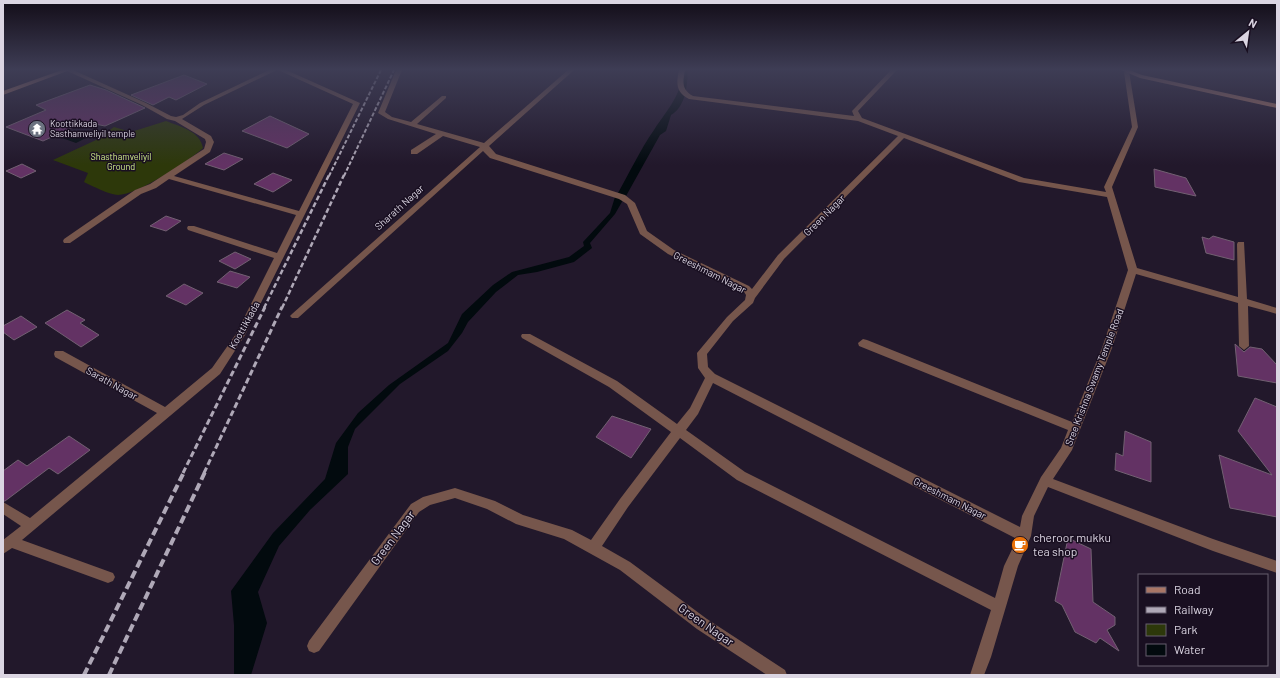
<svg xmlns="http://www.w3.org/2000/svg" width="1280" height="678" font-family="Barlow,sans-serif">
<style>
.green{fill:#2d380a}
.water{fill:#020a0e}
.building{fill:#633264;stroke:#726072}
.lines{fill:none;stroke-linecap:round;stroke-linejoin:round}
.minor{fill:#76564c;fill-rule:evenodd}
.secondary{fill:#a97666;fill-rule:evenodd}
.rail-far3{stroke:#afa8b7;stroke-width:2;stroke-dasharray:4 2;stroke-linecap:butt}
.rail-far2{stroke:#afa8b7;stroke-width:2.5;stroke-dasharray:5 2.5;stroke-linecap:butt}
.rail-far1{stroke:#afa8b7;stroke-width:3;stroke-dasharray:6 3;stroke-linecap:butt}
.rail{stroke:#afa8b7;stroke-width:4;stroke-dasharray:8 4;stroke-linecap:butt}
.labels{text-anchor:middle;stroke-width:3;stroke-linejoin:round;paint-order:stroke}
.far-poi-label{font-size:9px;fill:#dbd5e2;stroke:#190f21;text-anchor:start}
.far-park-label{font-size:9px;fill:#d2f08b;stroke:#190f21}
.street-label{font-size:10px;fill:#dbd5e2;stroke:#190f21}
.near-street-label{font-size:12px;fill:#dbd5e2;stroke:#190f21}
.near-poi-label{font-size:12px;fill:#dbd5e2;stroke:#190f21;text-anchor:start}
</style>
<rect width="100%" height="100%" fill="#22182b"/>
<path class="green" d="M166 121C181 127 200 131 203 148 189 161 137 195 118 195 110 195 92 186 84 182L88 173 53 160 96 140 114 127 131 132Z"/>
<path class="water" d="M684 70H688C687 86 686 106 671 115L666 131 660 135 626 196 618 193C630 172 640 150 654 130 669 107 679 99 684 70Z
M71 131H80L92 135 76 143 62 138 66 136 62 135Z
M615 197 623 200 615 214 590 243 592 248 574 262 537 272 518 275 496 292 468 322 462 333 448 351 400 384 355 429 348 447V474L310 510 279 546 258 592 267 623 251 675H234V625L231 591 273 533 325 479 336 443 358 413 389 385 448 343 462 314 493 285 512 272 569 257 584 246 583 242 610 213Z"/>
<path class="building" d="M184 75 207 84 176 100 169 97 153 105 131 95Z
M90 85 106 90 145 108 105 126 85 122 43 141 6 127 46 110 36 105Z
M270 116 309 134 287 148 242 131Z
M224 153 243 159 224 170 205 164Z
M22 164 36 171 21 178 6 171Z
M1154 169 1186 178 1196 196 1155 187Z
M273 173 292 180 273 192 254 184Z
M166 216 181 221 166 231 150 226Z
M1213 236 1234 242V260L1206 253 1202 237 1209 239Z
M235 252 251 259 235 269 219 261Z
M230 271 250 277 237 288 217 282Z
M184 284 203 293 186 305 166 296Z
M67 310 85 320 80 323 99 335 81 347 45 323Z
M21 316 37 327 14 340 3 332V326Z
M1235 344 1244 352 1250 347 1262 349 1277 365V383L1238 376Z
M1255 398 1277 407V517L1230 508 1219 455 1272 475 1238 431Z
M612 416 651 429 631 458 596 437Z
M1125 431 1151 442V482L1115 470 1116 453 1123 456Z
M69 436 90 450 58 474 49 468 5 501H3V471L18 460 27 466Z
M1068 538 1091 549 1093 602 1115 617V625L1107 630 1119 651 1100 638 1096 643 1075 632 1062 605 1055 601Z"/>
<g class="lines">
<path class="minor" d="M65 70H73L146 103 171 116 176 117 183 115 200 103 269 70H277L204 105 182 119 211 136 214 142 210 152 174 176 299 211 353 104 278 70H286L360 103 245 335 220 374 22 540 113 573 115 577 113 581 108 583 12 548 3 554V540L21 526 3 514V502L30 518 157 413 55 357 54 354 55 351H63L165 407 212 368 236 334 274 258 188 230 187 228 188 226H194L277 253 296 215 169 179 156 188 141 194 70 243H64L63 241 64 239 135 190 150 184 204 149 206 142 205 139 175 121 167 119 142 105Z
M396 70H402L385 112 392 117 411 122 442 96H446V98L417 124 484 143 568 70H574L489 146 496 154 625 195 635 203 647 231 674 250 749 286 752 289 778 255 898 136 858 121 689 99C676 92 676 84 679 70H685C683 82 681 89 693 96L854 116 852 111 853 110 891 70H897L858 111 862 118 1024 178 1106 192 1104 187 1132 127 1124 72 1129 71 1138 127 1112 187 1137 268 1238 297 1237 244 1238 242H1244L1247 299 1277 308V314L1248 306 1249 346 1244 350 1239 346 1238 303 1136 274 1112 348 1072 450 1053 479 1213 539 1277 561V573L1213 551 1048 487 1034 516 1031 536 1018 566 991 657 984 675H970L991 610 737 480 680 438 628 507 602 546 630 562 707 619 785 670 787 675H767L697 629 620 570 564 539 516 524 487 509 455 498 430 505 419 512 319 651 314 653 309 651 307 646 309 641 411 504 423 497 455 488 495 501 523 515 572 530 591 540 620 499 671 432 609 387 522 338 521 336 522 334H530L617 381 677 424 690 408 705 378 698 368 697 353 727 317 745 300 746 295 743 290 668 254 640 234 627 204 619 199 490 158 483 151 298 318H292L290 316 292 314 480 147 443 136 417 154H411V150L436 134 388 119 378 113ZM904 138 1019 182 1107 197 1128 270 1102 348 1072 422 867 340 863 339 858 343 859 346 1068 430 1061 448 1041 477 1022 516 1020 527 715 374 708 367 707 354 733 321 753 303 755 298 784 259ZM713 383 1017 539 1004 566 995 598 745 472 686 430 698 414Z"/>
<path class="secondary" d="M62 70H70L3 95V91Z
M1121 70H1129L1142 75 1277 104V108L1140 78Z"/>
<path class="rail-far3" d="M329 176 381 70
M344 176 394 70"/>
<path class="rail-far2" d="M264 308 329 175
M282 308 344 175"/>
<path class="rail-far1" d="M183 473 265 307
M204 473 282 307"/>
<path class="rail" d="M84 675 184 472
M109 675 205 472"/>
</g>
<linearGradient id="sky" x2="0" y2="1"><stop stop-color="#130d18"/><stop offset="0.42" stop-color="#3e3d55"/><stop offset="1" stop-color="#3e3d55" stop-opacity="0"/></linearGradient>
<rect width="1280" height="165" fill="url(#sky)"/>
<defs>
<symbol id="temple-disc" viewBox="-11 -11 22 22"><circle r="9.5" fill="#6b7280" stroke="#190f21"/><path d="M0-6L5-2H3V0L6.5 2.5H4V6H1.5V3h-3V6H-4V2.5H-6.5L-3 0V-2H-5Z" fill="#fff"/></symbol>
<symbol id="cafe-disc" viewBox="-11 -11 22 22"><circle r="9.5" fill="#e8710a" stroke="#190f21"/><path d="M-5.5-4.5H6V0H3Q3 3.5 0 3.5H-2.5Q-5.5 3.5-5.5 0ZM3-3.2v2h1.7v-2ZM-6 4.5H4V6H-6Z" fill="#fff"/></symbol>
</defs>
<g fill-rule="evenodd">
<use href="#temple-disc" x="27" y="119" width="20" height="20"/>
<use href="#cafe-disc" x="1010" y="535" width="20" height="20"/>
</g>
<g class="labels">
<g class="far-poi-label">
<text x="50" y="127">Koottikkada<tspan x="50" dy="10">Sasthamveliyil temple</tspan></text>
</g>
<g class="far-park-label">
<text x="121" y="160">Shasthamveliyil<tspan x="121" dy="10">Ground</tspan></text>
</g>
<g class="street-label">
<text transform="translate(399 207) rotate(-42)" y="4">Sharath Nagar</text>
<text transform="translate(824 215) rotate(-45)" y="4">Green Nagar</text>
<text transform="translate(710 272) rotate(27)" y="4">Greeshmam Nagar</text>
<text transform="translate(244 325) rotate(-61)" y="4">Koottikkada</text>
<text transform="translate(1094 377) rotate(-69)" y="4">Sree Krishna Swamy Temple Road</text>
<text transform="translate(112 383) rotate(29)" y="4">Sarath Nagar</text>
<text transform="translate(950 498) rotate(27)" y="4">Greeshmam Nagar</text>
</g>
<g class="near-street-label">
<text transform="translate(393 538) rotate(-53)" y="4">Green Nagar</text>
<text transform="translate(706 625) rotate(35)" y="4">Green Nagar</text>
</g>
<g class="near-poi-label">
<text x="1033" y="542">cheroor mukku<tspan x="1033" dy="14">tea shop</tspan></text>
</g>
</g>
<rect width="1280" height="678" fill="none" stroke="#dbd5e2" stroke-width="8"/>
<rect x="1138" y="574" width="130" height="92" fill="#190f21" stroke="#675e6e"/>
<rect x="1146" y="587" width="20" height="6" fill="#a97666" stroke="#675e6e"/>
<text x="1174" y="594" font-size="12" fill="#dbd5e2">Road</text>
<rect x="1146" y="607" width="20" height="6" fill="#afa8b7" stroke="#675e6e"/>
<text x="1174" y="614" font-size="12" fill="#dbd5e2">Railway</text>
<rect x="1146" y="624" width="20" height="12" fill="#2d380a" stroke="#675e6e"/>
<text x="1174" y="634" font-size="12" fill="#dbd5e2">Park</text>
<rect x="1146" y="644" width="20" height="12" fill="#020a0e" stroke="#675e6e"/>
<text x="1174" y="654" font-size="12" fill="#dbd5e2">Water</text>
<g transform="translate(1248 32) rotate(29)" stroke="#190f21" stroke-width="3" paint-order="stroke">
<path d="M0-3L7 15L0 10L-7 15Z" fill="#dbd5e2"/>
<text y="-6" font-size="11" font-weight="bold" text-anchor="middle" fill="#dbd5e2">N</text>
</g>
</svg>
